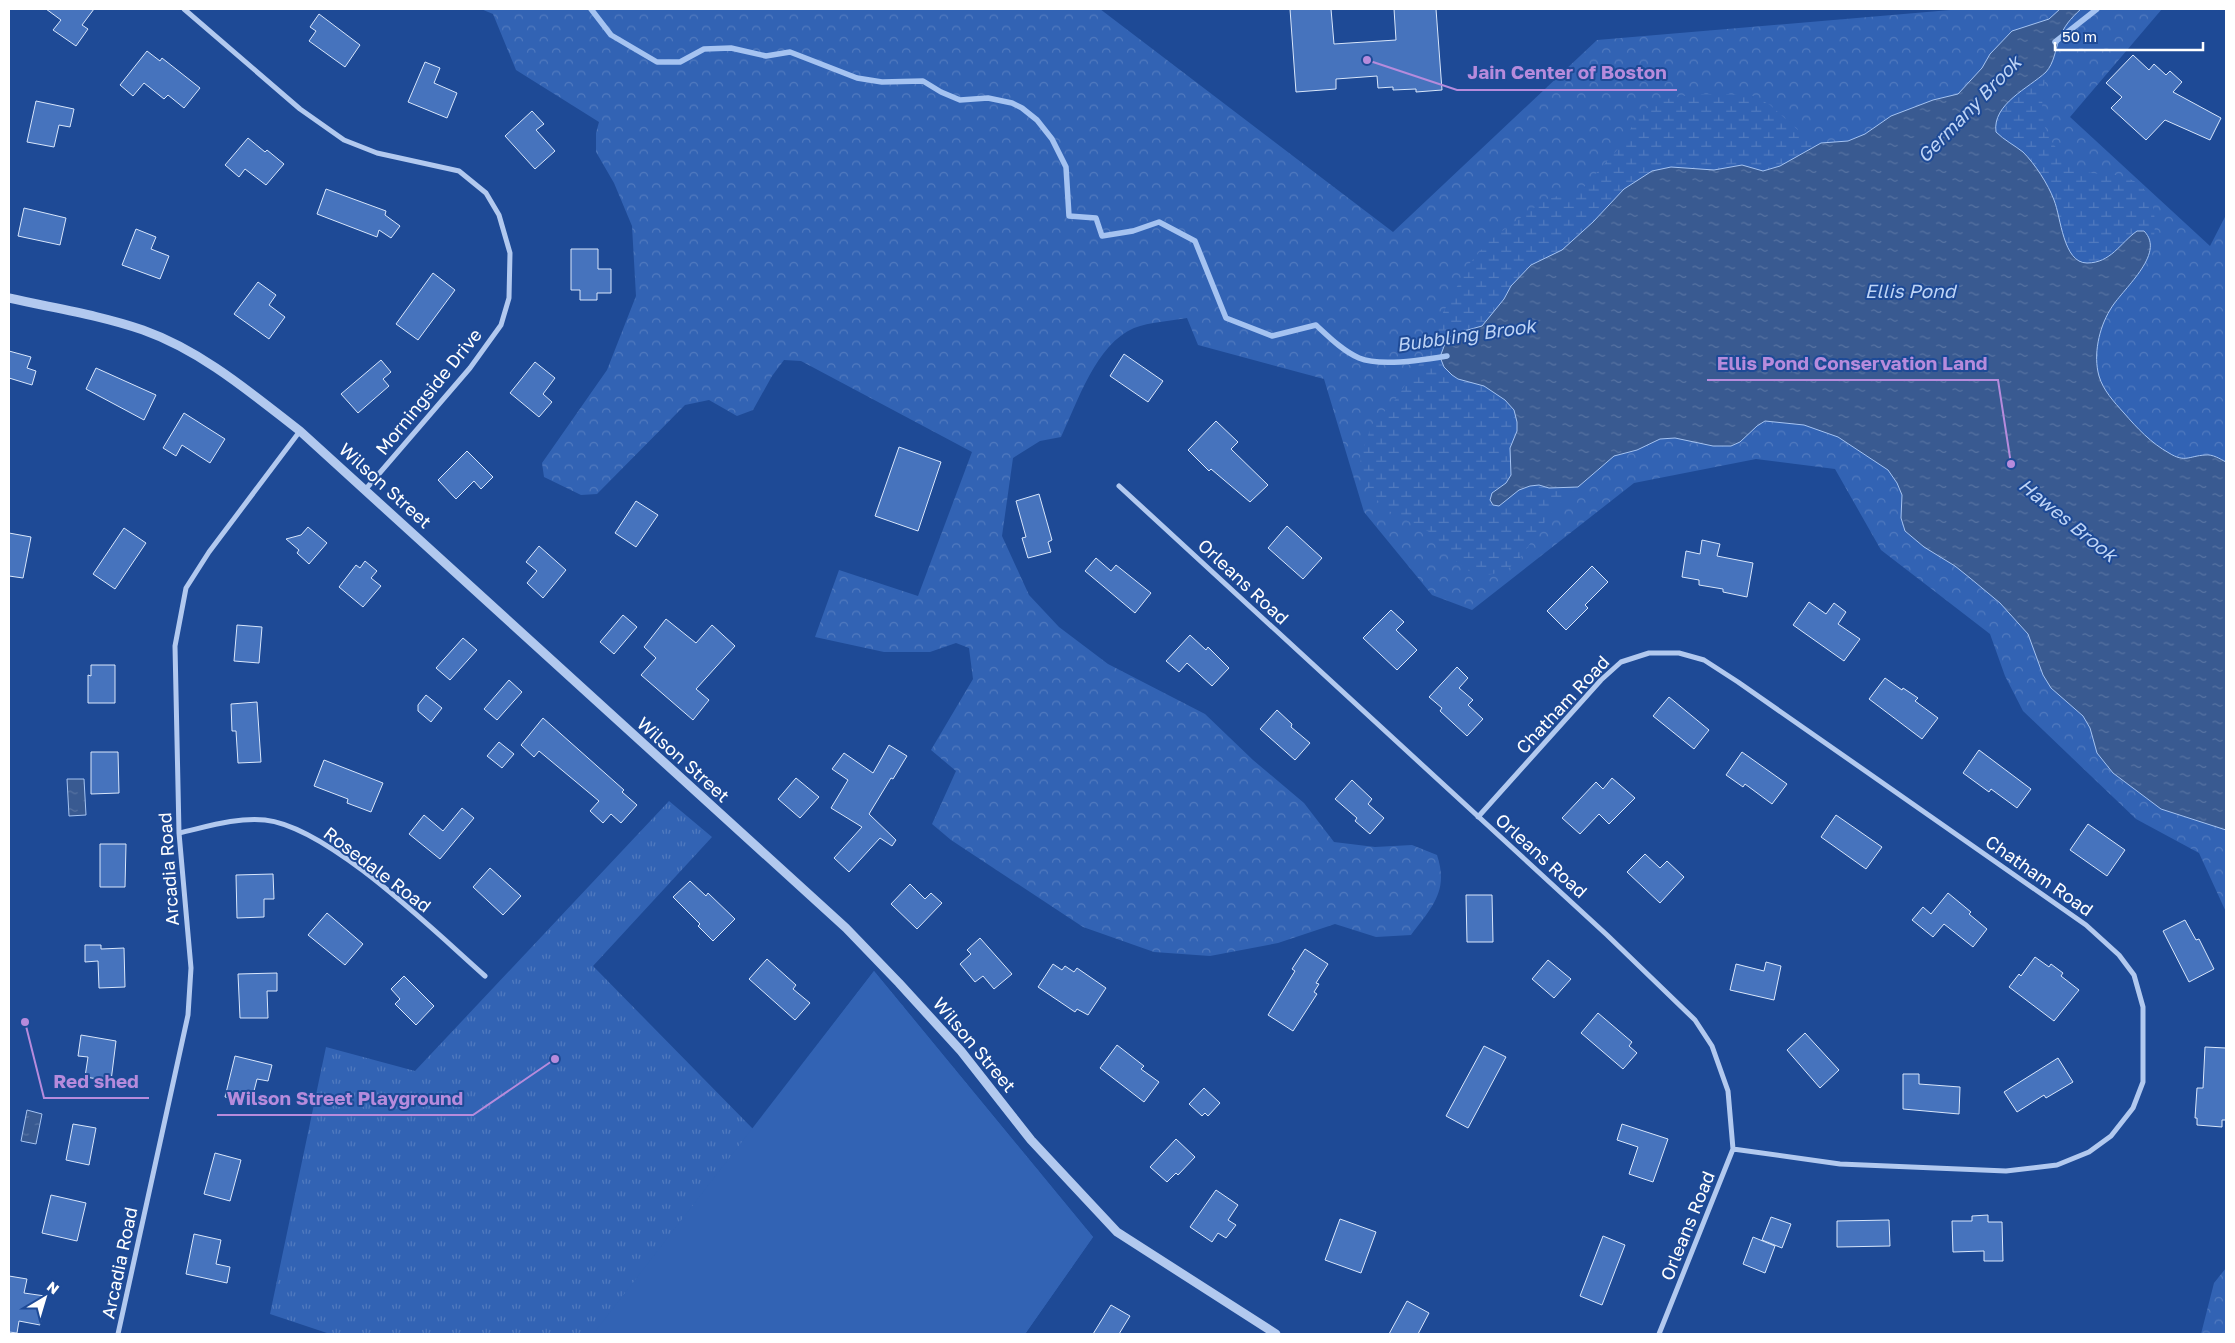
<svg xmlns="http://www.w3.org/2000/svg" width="2235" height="1343" font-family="'Golos Text',sans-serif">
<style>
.forest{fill:url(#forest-crowns)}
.wetland{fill:url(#wetland-marsh)}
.park{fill:url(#park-tufts)}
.garden{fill:#3263b4}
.water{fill:url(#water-ripples);stroke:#a5c3f1}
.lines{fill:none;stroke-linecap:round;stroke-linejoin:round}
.stream{stroke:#a5c3f1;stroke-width:5.5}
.building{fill:#4673bd;stroke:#d8e6fb}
.minor{stroke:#b2c9ef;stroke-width:5}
.tertiary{stroke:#b2c9ef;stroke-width:9}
.labels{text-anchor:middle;stroke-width:4;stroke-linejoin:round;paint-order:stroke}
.street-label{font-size:18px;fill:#fff;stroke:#1e4a96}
.water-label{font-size:19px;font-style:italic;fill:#bed4f6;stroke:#1e4a96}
.leader{fill:none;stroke:#b68bdc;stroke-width:2}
.callout-dot{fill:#b68bdc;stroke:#1e4a96;stroke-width:2}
.callout-label{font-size:19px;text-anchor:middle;font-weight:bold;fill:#b68bdc;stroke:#1e4a96;stroke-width:4;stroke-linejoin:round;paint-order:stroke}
</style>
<defs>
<pattern id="forest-crowns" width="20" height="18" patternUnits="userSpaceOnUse" patternTransform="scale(1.25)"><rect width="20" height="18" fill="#3263b4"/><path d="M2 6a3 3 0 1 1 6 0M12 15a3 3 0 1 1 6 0" fill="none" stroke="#517abf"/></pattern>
<pattern id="wetland-marsh" width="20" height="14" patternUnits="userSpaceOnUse" patternTransform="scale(1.25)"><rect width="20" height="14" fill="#3263b4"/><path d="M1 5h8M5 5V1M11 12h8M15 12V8" fill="none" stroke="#517abf"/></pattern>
<pattern id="park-tufts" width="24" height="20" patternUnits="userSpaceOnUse" patternTransform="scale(1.25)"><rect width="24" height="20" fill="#3263b4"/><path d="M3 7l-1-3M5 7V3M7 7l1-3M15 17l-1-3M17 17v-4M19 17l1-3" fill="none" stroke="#517abf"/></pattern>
<pattern id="water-ripples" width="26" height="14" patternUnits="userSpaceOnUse" patternTransform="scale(1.25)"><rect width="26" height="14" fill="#395a91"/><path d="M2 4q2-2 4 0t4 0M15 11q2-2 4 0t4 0" fill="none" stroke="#5773a2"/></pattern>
</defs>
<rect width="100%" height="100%" fill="#1e4a96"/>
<path class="forest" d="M481 9H1100L1393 232 1597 40 1962 9H2162L2070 117 2210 246 2226 215V912L2199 853 2136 819 2023 711 2005 676 1990 634 1881 550 1835 469 1756 459 1634 483 1472 610 1432 595 1364 512 1324 379 1198 345 1187 318C1170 321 1150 322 1134 328 1096 344 1077 403 1061 437L1040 441 1013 458 1002 536 1029 595 1059 627 1108 664 1205 714 1253 760 1304 803 1334 842 1375 847 1412 845 1437 855C1449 891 1432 907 1411 935L1376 937 1335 924 1278 943 1210 956 1154 952 1083 927 951 840 932 824 956 771 931 750 973 679 969 648 956 643 930 652H884L815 637 839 570 918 596 972 452 801 361 784 360 772 376 753 410 737 416 709 400 685 405 597 494 581 495 544 477 542 463 607 370 636 296 632 226 614 183 596 152V133L599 122 516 70 493 14Z
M2226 1268V1334H2201L2214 1283Z"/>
<path class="wetland" d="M2047 71C2039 107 2038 133 2067 159 2072 163 2077 169 2082 171 2095 175 2108 173 2120 176 2155 183 2159 218 2152 247L2150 237 2130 236C2120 248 2110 260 2093 262 2059 267 2063 212 2050 190 2043 178 2034 162 2023 153 2015 145 2004 140 1996 132 1993 106 2029 86 2047 71Z
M1695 94H1727L1754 96 1770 105 1798 130 1821 143 1780 166 1763 171 1742 165 1714 170 1697 168 1624 189 1593 222 1562 250 1511 286 1504 299 1482 326 1469 330 1458 379C1482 384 1521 398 1517 430 1516 436 1511 442 1510 448 1509 455 1511 461 1512 467 1513 480 1501 487 1492 493L1509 499 1519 490 1539 485 1549 488 1578 487 1553 510 1518 561 1505 571 1488 575 1469 571 1458 563 1433 534 1389 511 1372 495 1362 475 1360 457 1372 425 1395 400 1425 356 1437 324 1469 264 1490 240 1545 200 1583 188 1618 149 1633 125 1646 109 1667 99Z"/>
<path class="park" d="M669 801 712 837 593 966 753 1129 874 971 1093 1237 1025 1334H330L270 1314 326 1047 415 1071Z"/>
<path class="garden" d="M874 971 1093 1237 1025 1334 594 1333Z"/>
<path class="water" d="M2060 9H2081C2071 18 2063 27 2059 40 2055 51 2054 63 2046 72 2029 88 1992 104 1996 132 2004 140 2014 145 2023 152 2035 164 2048 184 2054 200 2061 217 2063 263 2087 263 2111 263 2120 243 2137 231H2144C2167 254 2121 290 2110 310 2099 328 2093 355 2099 376 2103 390 2114 402 2124 413 2137 428 2151 443 2169 453 2185 463 2189 456 2205 455 2213 454 2220 459 2226 462V830L2161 809 2113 773 2097 753 2090 728 2083 716 2051 688 2043 675 2028 634 2000 603 1970 578 1955 566 1924 547 1905 531 1901 518 1902 495 1897 483 1888 470 1838 437 1804 425 1765 421 1757 426 1740 442 1731 446H1713L1675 438 1660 439 1637 450 1614 456 1578 487 1549 488 1539 485 1530 486 1519 490 1499 506 1493 505 1490 500 1492 493 1506 483 1511 475 1510 448 1517 431V422L1514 410 1505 400 1484 386 1458 379 1452 375 1444 367 1440 357 1446 341 1453 334 1482 326 1504 299 1511 286 1531 265 1562 250 1593 222 1624 189 1652 171 1671 167 1714 170 1742 165 1763 171 1780 166 1821 143 1848 141 1865 134 1891 116 1933 100 1958 94 1982 68 1990 54 2012 31 2049 19Z
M67 779H84L86 815 69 816Z
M27 1110 42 1114 36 1144 21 1141Z"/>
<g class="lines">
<path class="stream" d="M591 9 611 35 657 62H680L704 49 731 48 766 56 790 52 857 78 882 82 923 81 941 92 960 100 988 98 1012 103 1022 108 1037 120 1052 139 1066 167 1069 216 1096 218 1102 236 1133 231 1159 222 1195 241 1226 318 1272 336 1316 325C1329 337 1343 351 1359 358 1380 367 1424 360 1447 356
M2055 42 2097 9"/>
</g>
<path class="building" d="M46 9H94L82 25 88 29 76 46 53 30 61 20Z
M1290 9H1331L1334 44 1396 40 1394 9H1436L1442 90 1416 92V89L1393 90V87L1378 88 1377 76 1336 79V89L1296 92Z
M319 14 360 45 345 67 309 41 316 31 310 27Z
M147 51 160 61 162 58 200 88 184 108 168 95 164 99 144 83 133 96 120 85Z
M2133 55 2149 70 2154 64 2166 75 2170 71 2182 82 2173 92 2221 118 2210 140 2165 120 2146 140 2111 108 2122 97 2106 83Z
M425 62 440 68 434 83 457 93 447 118 408 102Z
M36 101 74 109 70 127 59 125 54 147 27 142Z
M532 111 544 124 536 130 555 151 535 169 505 136Z
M248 138 265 152 267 150 284 164 266 185 245 169 239 177 225 165Z
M326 189 386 211 385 215 400 226 391 238 379 230 377 237 317 214Z
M24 208 66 218 60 245 18 236Z
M136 229 156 237 151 249 169 256 160 279 122 265Z
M571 249H598V269H611V293H597V300H580V290H571Z
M433 273 455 290 418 340 396 324Z
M258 282 276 295 269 305 285 317 269 339 234 314Z
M9 351 31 357 27 368 36 371 32 385 9 378Z
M1124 354 1163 381 1148 402 1110 376Z
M381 360 391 372 383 379 389 386 358 413 341 394Z
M535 362 555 378 543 394 552 402 539 417 510 393Z
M96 368 156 395 144 420 86 389Z
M184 413 225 439 210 463 182 445 176 456 163 448Z
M1216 421 1238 442 1231 449 1268 485 1250 502 1211 469 1209 471 1188 450Z
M899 447 941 462 918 531 875 516Z
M467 451 493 477 481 489 474 481 456 499 438 480Z
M1039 494 1052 540 1048 542 1051 552 1028 558 1022 538 1026 537 1016 501Z
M636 501 658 515 636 547 615 533Z
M1287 526 1322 558 1303 579 1268 548Z
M308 527 327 543 309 564 297 553 299 550 286 539 301 535Z
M124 528 146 543 115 589 93 574Z
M9 533 31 537 23 578 9 576Z
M1702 540 1720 544 1717 556 1753 563 1747 597 1723 592V589L1699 585V580L1682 577 1686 551 1700 554Z
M539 546 566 570 543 598 527 583 537 571 526 562Z
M1096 558 1111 571 1116 565 1151 593 1135 613 1085 571Z
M365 561 377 571 371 578 381 586 363 607 339 587 356 565 360 568Z
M1592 566 1608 582 1585 605 1588 608 1566 630 1547 611Z
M1809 602 1826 614 1834 603 1846 612 1838 624 1860 639 1844 661 1793 625Z
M1391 610 1404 622 1396 630 1417 650 1397 670 1363 638Z
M623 615 637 627 614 654 600 642Z
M666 619 696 643 712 625 735 646 696 689 709 700 693 720 641 675 656 658 644 647Z
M237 625 262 627 259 663 234 661Z
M1190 635 1206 650 1208 647 1229 668 1212 686 1187 663 1179 672 1166 661Z
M463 638 477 650 450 680 436 668Z
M91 665H115V703H88V675L91 676Z
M1457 667 1468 678 1459 688 1473 700 1468 705 1483 719 1467 736 1440 711 1442 708 1429 697Z
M1885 678 1902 690 1903 688 1918 698 1915 701 1938 718 1922 739 1869 699Z
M509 680 522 692 497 720 484 709Z
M426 695 442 708 431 722 418 711V705Z
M1669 697 1709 730 1694 749 1653 716Z
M257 702 261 762 238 763 236 731H232L231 704Z
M1277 710 1292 724 1291 727 1310 743 1295 760 1260 729Z
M543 718 624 790 622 792 637 805 621 823 611 814 603 823 590 811 599 801 539 751 534 757 521 745Z
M499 742 514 754 502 768 487 756Z
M889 745 907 756 893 779 891 778 869 814 896 840 892 846 880 838 849 872 834 858 862 827 831 808 848 780 832 769 844 753 873 773Z
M1979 750 2031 789 2017 808 1991 789 1989 792 1963 773Z
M91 752H118L119 793 91 794Z
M1742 752 1787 784 1772 804 1745 784 1743 787 1726 775Z
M324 760 383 783 371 812 347 803 348 799 314 786Z
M796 778 819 797 800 818 778 799Z
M1612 778 1635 798 1609 824 1599 814 1580 834 1562 818 1596 782 1603 789Z
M1352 780 1372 799 1368 804 1384 818 1370 834 1355 821 1357 818 1335 799Z
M462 808 474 818 440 859 409 834 424 815 443 831Z
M1836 815 1882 847 1866 869 1821 837Z
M2088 824 2125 850 2107 876 2070 850Z
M100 844H126L125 887H100Z
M1645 854 1660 868 1667 861 1684 877 1660 903 1627 872Z
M490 868 521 896 503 915 473 887Z
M273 874 274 899H264V917L237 918 236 875Z
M690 881 706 896 708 893 735 919 713 941 698 926 700 924 673 897Z
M910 884 925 899 931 893 942 903 917 929 891 904Z
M1948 893 1971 912 1969 914 1987 929 1973 947 1944 924 1933 937 1912 920 1923 907 1931 914Z
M1466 895H1492L1493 942H1467Z
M327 913 363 944 345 965 308 935Z
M2185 920 2196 940 2199 939 2214 969 2189 982 2163 931Z
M980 938 1012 974 994 989 983 976 975 982 960 964 971 954 967 950Z
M85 945H101V949L124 948 125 987 99 988 98 961 85 962Z
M1305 949 1328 964 1316 983 1319 984 1314 992 1317 994 1293 1031 1268 1015 1295 971 1292 969Z
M2035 957 2049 967 2051 964 2063 973 2061 976 2079 990 2054 1021 2009 987 2019 974 2021 976Z
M767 959 796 985 793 989 810 1003 795 1020 749 979Z
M1548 960 1571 979 1554 998 1532 979Z
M1766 962 1781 966 1774 1000 1730 990 1736 964 1764 971Z
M1053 964 1062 970 1065 966 1074 972 1077 968 1106 988 1088 1015 1077 1009 1075 1012 1038 987Z
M277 973V991H267L268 1018H240L238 974Z
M404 976 434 1006 416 1025 395 1004 400 999 391 989Z
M1598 1013 1632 1042 1629 1046 1637 1053 1623 1069 1581 1033Z
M1805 1033 1839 1070 1820 1088 1787 1050Z
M81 1035 116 1041 111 1081 85 1077 88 1057 78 1056Z
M1117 1045 1144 1066 1141 1069 1159 1082 1144 1102 1100 1068Z
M1484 1046 1506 1057 1468 1128 1446 1116Z
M2205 1047 2226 1048V1120H2222V1127L2197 1125V1118H2195L2197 1088H2203Z
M235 1056 272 1065 268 1081 257 1079 251 1103 225 1097Z
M2058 1058 2073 1082 2046 1098 2044 1095 2017 1112 2004 1092Z
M1903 1074H1919V1084L1960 1087 1959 1114 1903 1109Z
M1204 1088 1220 1103 1208 1116 1205 1113 1202 1116 1189 1104Z
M73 1124 96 1128 89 1165 66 1160Z
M1622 1124 1668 1139 1653 1182 1629 1174 1638 1147 1617 1140Z
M1176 1139 1195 1157 1178 1175 1176 1173 1167 1182 1150 1167Z
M215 1153 241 1160 230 1201 204 1194Z
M1216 1190 1238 1205 1228 1220 1236 1225 1226 1238 1218 1233 1212 1242 1190 1227Z
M51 1195 86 1203 77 1241 42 1233Z
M1988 1215V1222H2002L2003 1261H1984V1251L1953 1252 1952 1221H1972V1216Z
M1771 1217 1791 1224 1782 1248 1762 1240Z
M1340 1219 1376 1232 1361 1273 1325 1260Z
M1889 1220 1890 1246 1837 1247V1221Z
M194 1234 221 1240 216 1264 230 1267 227 1283 186 1274Z
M1603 1236 1625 1245 1602 1305 1580 1296Z
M1753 1237 1775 1246 1765 1273 1743 1264Z
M9 1276 27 1279 24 1293 45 1296 40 1325 19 1321 17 1333 9 1332Z
M1407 1301 1429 1313 1418 1334H1389Z
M1111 1305 1130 1316 1119 1334H1093Z"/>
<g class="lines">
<path class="minor" d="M184 9 300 109 344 140 377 153 459 171 486 193 499 215 510 253 509 298 501 325 470 368 365 490
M1119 486 1607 935 1695 1020 1712 1046 1728 1091 1733 1149 1659 1334
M1478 817 1601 680 1621 662 1649 653H1679L1704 660 1738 682 2086 925 2119 955 2134 975 2143 1007V1082L2133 1108 2111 1136 2089 1152 2057 1165 2006 1171 1840 1164 1733 1149
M179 833C206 827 237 817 265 820 329 827 435 932 485 976
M118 1334 188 1015 191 968 179 833 175 646 186 588 209 552 300 431"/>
<path class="tertiary" d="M9 298C53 308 100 315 143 330 202 351 251 393 300 431L846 928 899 983 961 1051 1031 1140 1117 1232 1276 1334"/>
</g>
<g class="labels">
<g class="street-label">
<text transform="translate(429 392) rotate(-51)" y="6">Morningside Drive</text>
<text transform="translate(385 486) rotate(42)" y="6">Wilson Street</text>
<text transform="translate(1243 582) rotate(43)" y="6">Orleans Road</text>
<text transform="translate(1563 705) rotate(-47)" y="6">Chatham Road</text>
<text transform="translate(683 760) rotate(42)" y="6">Wilson Street</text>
<text transform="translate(1541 856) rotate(42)" y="6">Orleans Road</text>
<text transform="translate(169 869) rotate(-94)" y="6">Arcadia Road</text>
<text transform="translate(377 870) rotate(37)" y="6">Rosedale Road</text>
<text transform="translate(2039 876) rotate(35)" y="6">Chatham Road</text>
<text transform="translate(974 1045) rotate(50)" y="6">Wilson Street</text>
<text transform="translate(1688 1226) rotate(-68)" y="6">Orleans Road</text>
<text transform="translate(120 1263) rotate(-78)" y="6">Arcadia Road</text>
</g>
<g class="water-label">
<text transform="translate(1969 109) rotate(-46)" y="7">Germany Brook</text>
<text x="1910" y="298">Ellis Pond</text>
<text transform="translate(1466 335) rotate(-8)" y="7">Bubbling Brook</text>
<text transform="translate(2068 520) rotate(39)" y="7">Hawes Brook</text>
</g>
</g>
<path class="leader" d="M1367 60L1457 90H1677M2011 464L1998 380H1707M25 1022L44 1098H149M555 1059L473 1115H217"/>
<g class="callout-dot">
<circle cx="1367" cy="60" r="5"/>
<circle cx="2011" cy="464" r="5"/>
<circle cx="25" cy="1022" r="5"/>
<circle cx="555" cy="1059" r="5"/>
</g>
<g class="callout-label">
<text x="1567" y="79">Jain Center of Boston</text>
<text x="1852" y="370">Ellis Pond Conservation Land</text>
<text x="96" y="1088">Red shed</text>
<text x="345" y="1105">Wilson Street Playground</text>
</g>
<rect width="2235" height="1343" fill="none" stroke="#ffffff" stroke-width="20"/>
<g transform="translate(45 1298) rotate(38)" stroke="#1e4a96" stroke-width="4" paint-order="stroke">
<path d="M0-4L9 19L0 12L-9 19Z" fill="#ffffff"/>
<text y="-8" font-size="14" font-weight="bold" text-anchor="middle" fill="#ffffff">N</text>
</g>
<path d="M2055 42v8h148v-8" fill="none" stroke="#ffffff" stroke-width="2.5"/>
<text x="2062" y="42" font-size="15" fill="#ffffff" stroke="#1e4a96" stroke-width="4" paint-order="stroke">50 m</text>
</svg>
